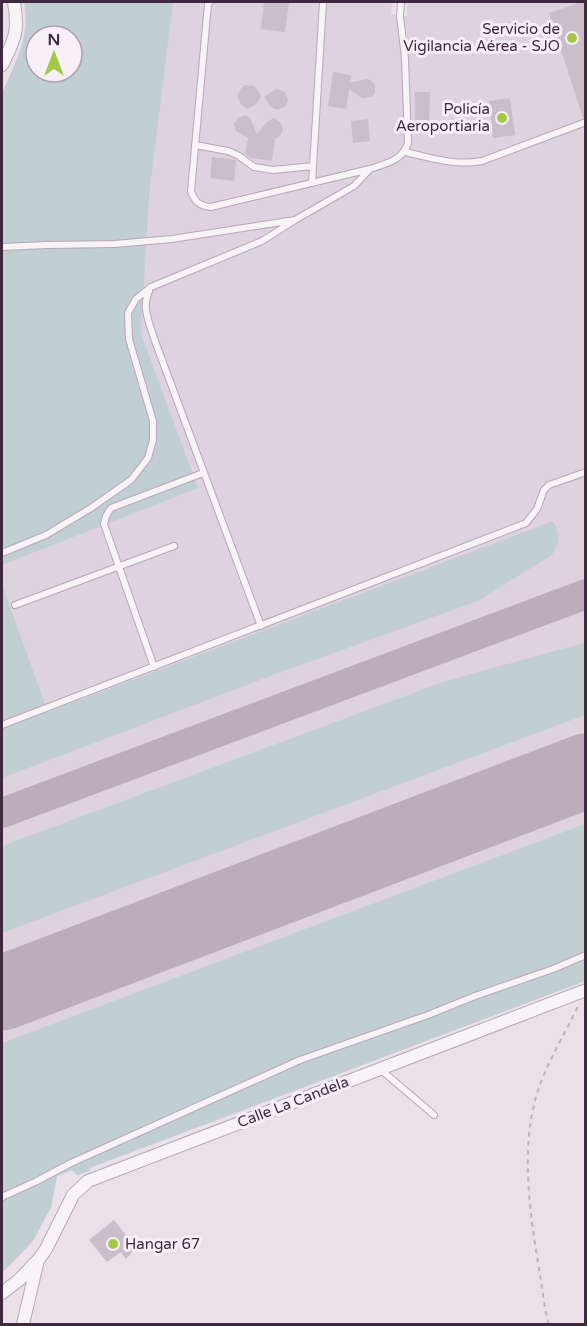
<svg xmlns="http://www.w3.org/2000/svg" width="587" height="1326" font-family="'Varela Round',sans-serif">
<style>
.built{fill:#ddd2dd;fill-rule:evenodd}
.green{fill:#c2cfd2;fill-rule:evenodd}
.lines{fill:none;stroke-linecap:round;stroke-linejoin:round}
.taxiway{stroke:#bdadbc;stroke-width:30}
.runway{stroke:#bdadbc;stroke-width:75}
.building{fill:#cbbeca}
.service-casing{stroke:#b6a9b5;stroke-width:8}
.minor-casing{stroke:#b6a9b5;stroke-width:14}
.path{stroke:#bcb2bc;stroke-width:2;stroke-dasharray:4.5 4.5;stroke-linecap:butt}
.service{stroke:#f7f3f7;stroke-width:6}
.minor{stroke:#f7f3f7;stroke-width:12}
.poi-dot{fill:#a4c84a;stroke:#f6f0f6;stroke-width:2}
.labels{text-anchor:middle;stroke-width:6;stroke-linejoin:round;paint-order:stroke}
.poi-label{font-size:15px;fill:#3f293e;stroke:#f6f0f6;text-anchor:end}
.street-label{font-size:15px;fill:#3f293e;stroke:#f6f0f6}
</style>
<rect width="100%" height="100%" fill="#e9e0e8"/>
<path class="built" d="M24 2H392L391 14 400 16H407V2H585V981L92 1167 89 1171 77 1175 72 1170 57 1176 51 1207 33 1241 2 1273V94L24 42 27 18ZM36 36H72V72H36Z"/>
<path class="green" d="M24 2H173L149 195 141 334 198 488 2 565V94C16 60 30 39 24 2ZM36 36H72V72H36Z
M553 521C561 535 560 541 552 555L478 601 273 675 2 778V585L48 712Z
M583 643 586 644 585 715 2 933V846L443 682Z
M585 824V981L92 1167 89 1171 77 1175 72 1170 57 1176 51 1207 33 1241 2 1273V1043Z"/>
<g class="lines">
<path class="taxiway" d="M2 813 586 594"/>
<path class="runway" d="M2 993 586 771"/>
</g>
<path class="building" d="M264 2H289L285 32 261 29Z
M581 2H585V117L583 118 549 13Z
M333 72 351 75 350 83 366 79 370 80 375 85V92L373 96 366 98H362L349 89 346 109 328 106Z
M245 85 254 86 257 89 261 97 255 105 247 109 240 103 237 95 242 87Z
M278 89 285 92 288 99 286 106 277 110 271 107 264 97 274 90Z
M415 92H430L429 127 415 126Z
M510 98 515 135 493 138 489 101Z
M246 115 251 120 257 134 267 122 274 118 281 123 283 130 280 136 275 139 272 161 251 158 245 154 248 138 236 131 234 124 238 118Z
M368 119 370 141 353 143 351 121Z
M212 157 236 160 234 181 210 178Z
M114 1220 136 1248 126 1259 121 1252 107 1262 89 1240Z"/>
<g class="lines">
<defs>
<path id="service" d="M210 2 208 4 191 191C195 202 199 206 211 207L370 169C387 163 402 161 408 143L405 58 400 16 401 2
M195 145 228 151 239 156 254 167 273 170 313 166
M405 152C432 158 454 166 482 161L586 122
M312 183 323 2
M2 247 47 245 115 244 172 239 295 220 354 186 370 169
M149 291C141 307 150 325 155 341L261 626
M2 553 46 535 91 508 131 480 148 458 153 440V421L129 339 128 313 136 299 151 287 262 241 295 220
M15 605 174 546
M154 667 104 524 106 516 111 508 203 473
M2 725 526 523 537 509 544 490 549 485 586 472
M380 1069 434 1115
M2 1197 37 1181 71 1163 300 1060 428 1015 475 996 553 969 586 955"/>
<path id="minor" d="M2 65C15 39 19 31 14 2
M2 1293 19 1280 39 1259 46 1249 73 1195 88 1181 586 990
M23 1324 38 1260"/>
</defs>
<use href="#service" class="service-casing"/>
<use href="#minor" class="minor-casing"/>
<path class="path" d="M549 1324C544 1309 543 1291 540 1275 531 1220 521 1159 534 1105 542 1069 564 1037 579 1004"/>
<use href="#service" class="service"/>
<use href="#minor" class="minor"/>
</g>
<g class="poi-dot">
<circle cx="572" cy="38" r="6"/>
<circle cx="502" cy="118" r="6"/>
<circle cx="113" cy="1244" r="6"/>
</g>
<g class="labels">
<g class="poi-label">
<text x="560" y="34">Servicio de<tspan x="560" dy="17">Vigilancia Aérea - SJO</tspan></text>
<text x="490" y="114">Policía<tspan x="490" dy="17">Aeroportiaria</tspan></text>
<text x="125" y="1249" text-anchor="start">Hangar 67</text>
</g>
<g class="street-label">
<text transform="translate(293 1102) rotate(-21)" y="5">Calle La Candela</text>
</g>
</g>
<rect width="587" height="1326" fill="none" stroke="#3f293e" stroke-width="6"/>
<g transform="translate(54 54)"><circle r="28" fill="#f6f0f6" stroke="#ada0ac" stroke-width="1.5"/>
<path d="M0-4.5L10 22L0 15L-10 22Z" fill="#a4c84a"/>
<text y="-9" font-size="16" font-weight="bold" text-anchor="middle" fill="#3f293e">N</text>
</g>
</svg>
